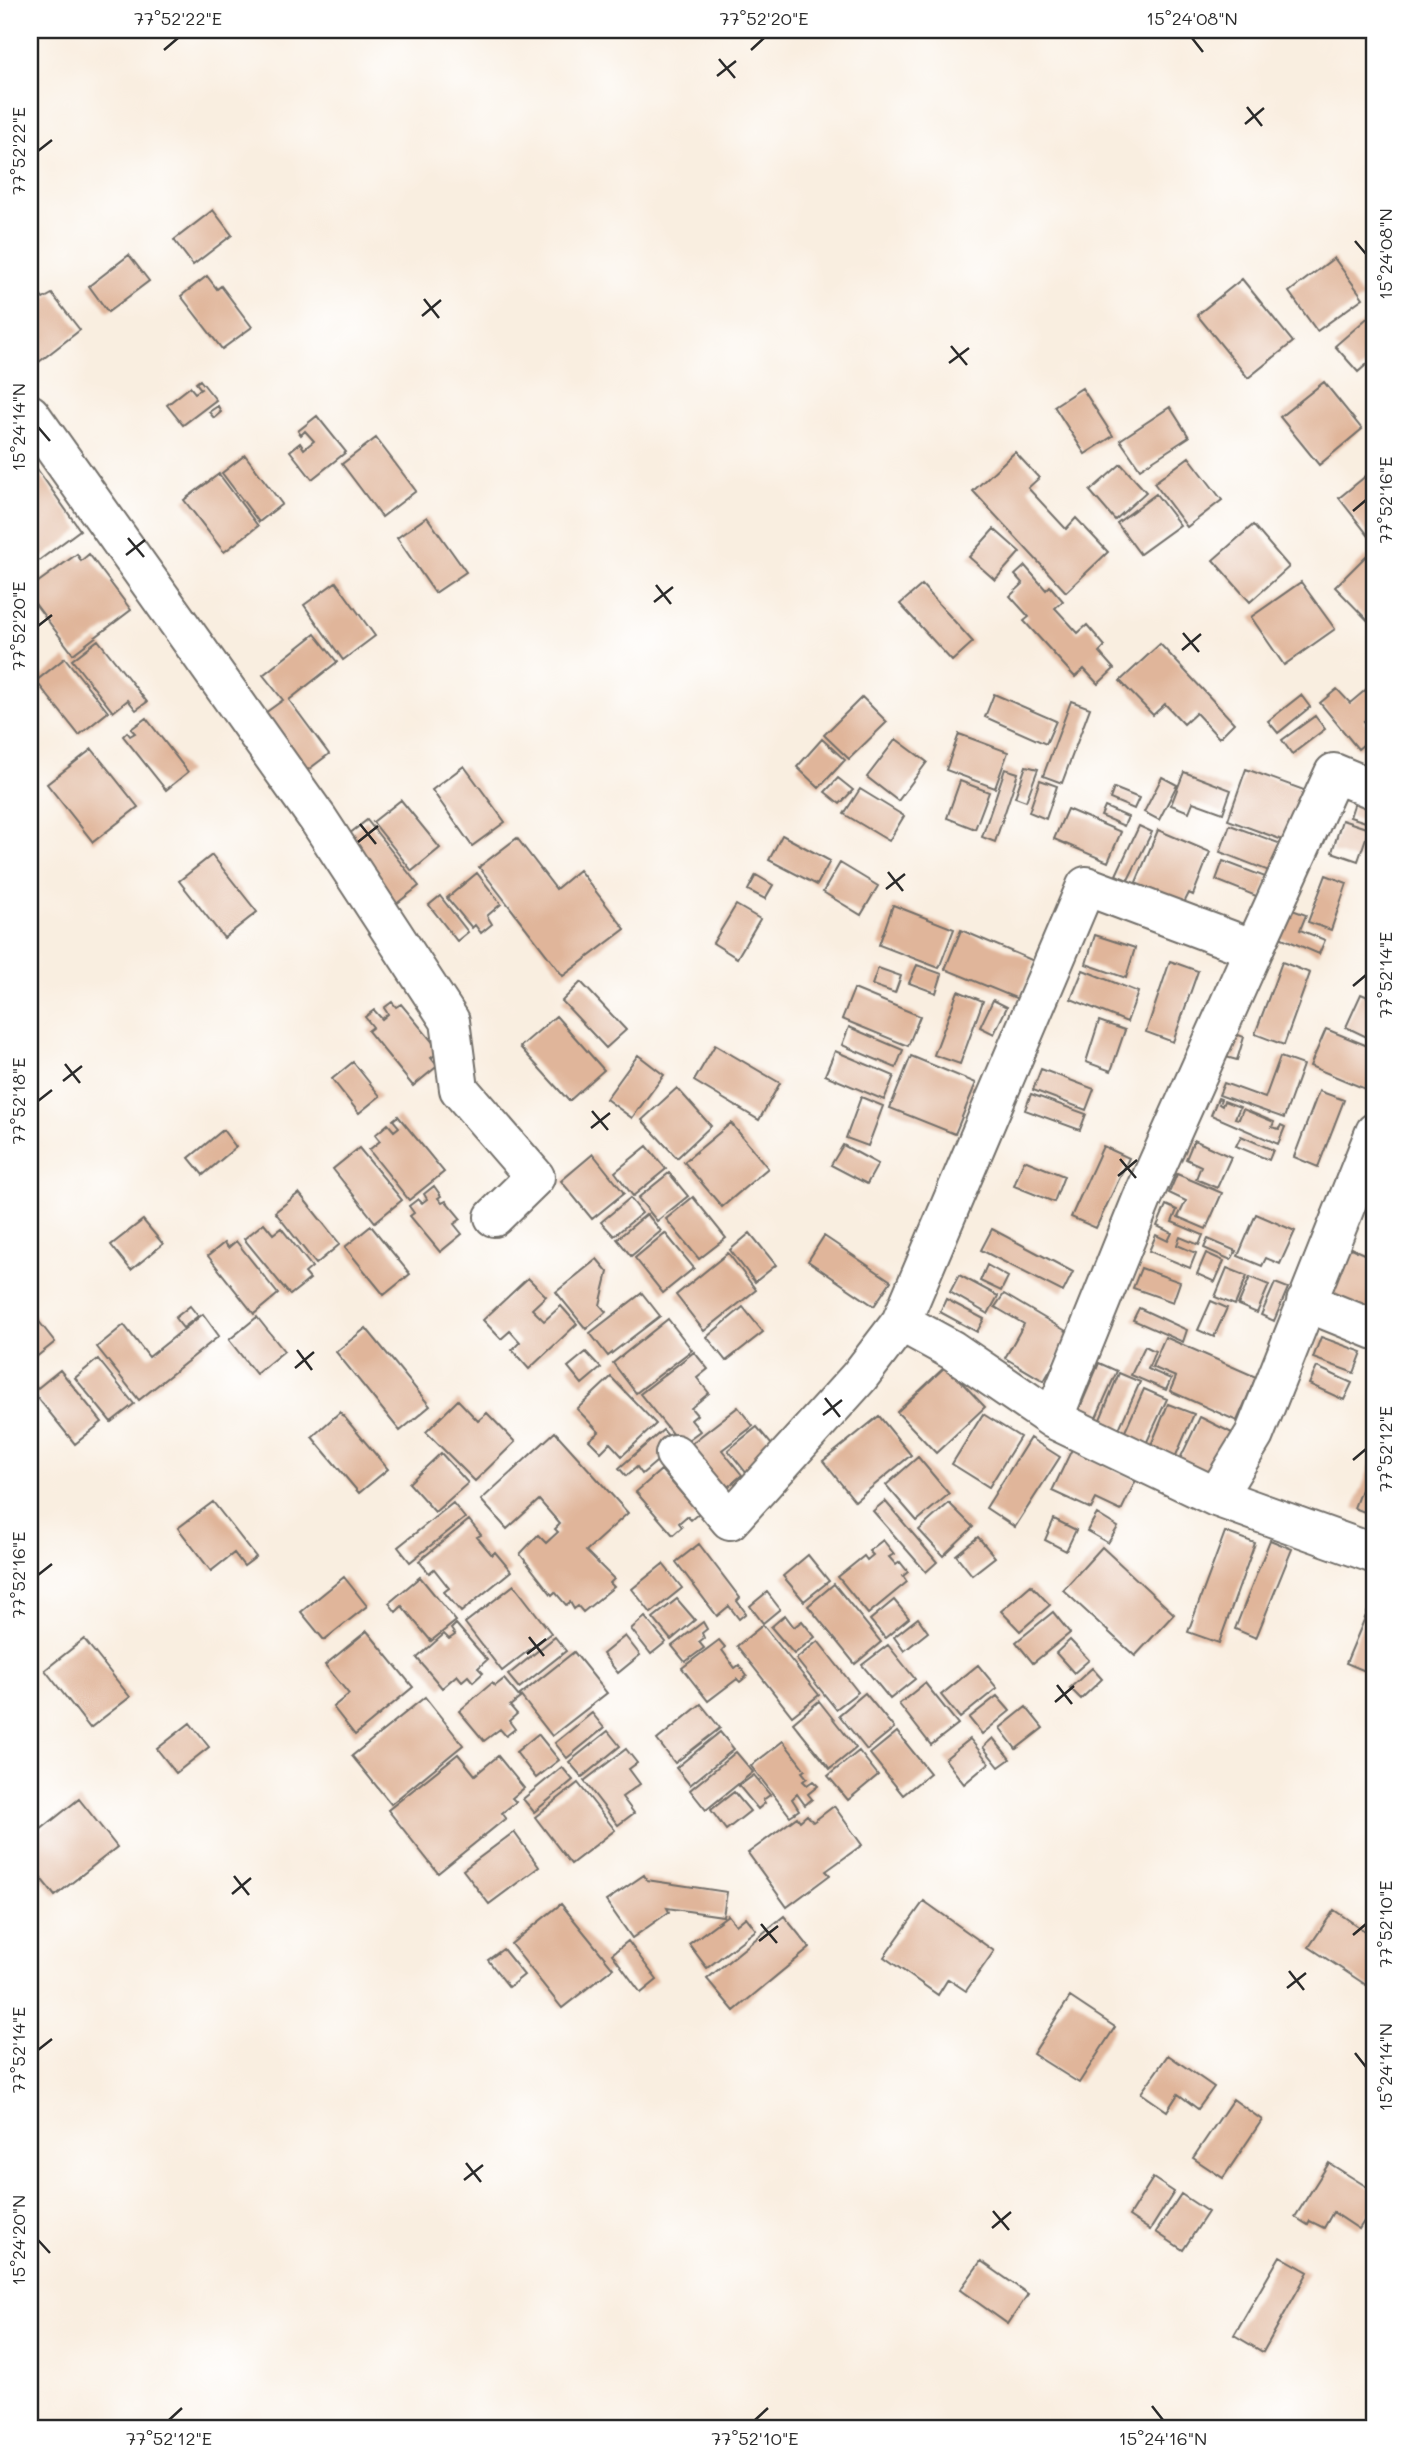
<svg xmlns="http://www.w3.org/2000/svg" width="1405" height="2458" font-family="Mali,sans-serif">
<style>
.building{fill:#e0b59a}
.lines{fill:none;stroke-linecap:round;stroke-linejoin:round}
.minor-casing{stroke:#736f6a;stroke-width:42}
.minor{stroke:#fff;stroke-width:38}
.ticks{fill:none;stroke:#2b2b2b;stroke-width:2.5}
.neatline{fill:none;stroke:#2b2b2b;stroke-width:2.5}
.ticks-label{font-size:18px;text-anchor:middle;fill:#2b2b2b}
</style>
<rect width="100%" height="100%" fill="#fff"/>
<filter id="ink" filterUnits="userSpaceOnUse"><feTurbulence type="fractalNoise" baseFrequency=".0143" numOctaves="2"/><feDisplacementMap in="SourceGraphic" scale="14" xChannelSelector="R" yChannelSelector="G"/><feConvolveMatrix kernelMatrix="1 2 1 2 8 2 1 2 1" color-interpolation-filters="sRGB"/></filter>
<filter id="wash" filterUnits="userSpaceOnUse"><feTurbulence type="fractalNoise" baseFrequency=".00686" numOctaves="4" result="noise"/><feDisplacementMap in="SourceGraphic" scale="28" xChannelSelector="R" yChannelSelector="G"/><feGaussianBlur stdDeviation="1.57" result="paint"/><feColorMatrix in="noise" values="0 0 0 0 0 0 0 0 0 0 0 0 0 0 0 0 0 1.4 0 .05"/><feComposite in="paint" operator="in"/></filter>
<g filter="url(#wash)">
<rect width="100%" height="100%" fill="#f9eee0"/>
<g id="blocks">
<path class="building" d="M213 210 232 235 193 265 174 240Z
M129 255 149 281 108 312 89 286Z
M1334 258 1363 298 1317 331 1289 292Z
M207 276 217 289 221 286 252 327 222 349 181 296Z
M1242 279 1293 342 1248 378 1197 315Z
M37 291 43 299 52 294 80 330 30 369V297Z
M1373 313 1375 315V357L1358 372 1335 346Z
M200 380 216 400 183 425 167 405 190 387 195 393 201 389 196 383Z
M1324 382 1362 429 1319 465 1280 417Z
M1082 388 1113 436 1085 454 1054 406Z
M218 406 221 412 214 418 209 412Z
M1170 407 1189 437 1140 469 1120 440Z
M317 416 346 452 312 479 290 451 300 443 304 449 314 441 305 431 301 435 298 431Z
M376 438 416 491 382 517 342 464Z
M1015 452 1039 478 1028 488 1066 529 1076 518 1108 552 1066 592 973 491Z
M245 455 282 504 259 522 222 473Z
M1189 457 1222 500 1187 527 1154 483Z
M30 459 80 530 30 567Z
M1121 464 1146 492 1115 520 1090 491Z
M1372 471 1375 475V544L1339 498Z
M219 474 258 526 224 552 184 500Z
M1156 494 1180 525 1140 554 1117 523Z
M427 517 466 572 435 593 397 538Z
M1253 525 1289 567 1250 602 1213 560Z
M994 529 1020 552 995 580 969 557Z
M77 554 81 561 89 554 131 610 73 654 30 597V588Z
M1366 556 1375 565V623L1373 626 1335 587Z
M1025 566 1046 590 1050 586 1063 601 1055 608 1078 633 1087 625 1105 646 1099 652 1114 669 1098 684 1084 669 1075 677 1024 621 1029 617 1010 596 1023 584 1015 575Z
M336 582 375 636 343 660 304 605Z
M1301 582 1335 629 1284 665 1251 617Z
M922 585 973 642 952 661 900 604Z
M315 634 337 662 289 700 329 754 289 784 247 726 283 700 263 675Z
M98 640 147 702 136 710 128 700 113 712 72 660Z
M1160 644 1234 723 1219 738 1196 713 1184 724 1165 704 1153 715 1120 681Z
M65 658 108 712 79 735 36 681Z
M1368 688 1375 696V713L1364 721 1375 735 1358 749 1320 703 1337 689 1350 703Z
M994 694 1056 721 1046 744 985 717Z
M1301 695 1310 707 1278 733 1268 721Z
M862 697 887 722 849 759 824 735Z
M1071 701 1090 708 1062 783 1043 776Z
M1315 716 1325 729 1292 754 1282 740Z
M146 718 188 772 166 790 123 736 127 732 130 736 135 733 131 729Z
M959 734 1008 752 995 788 946 770Z
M822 739 845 760 819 788 797 767Z
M896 739 927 762 898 801 867 777Z
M92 749 138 807 93 842 47 784Z
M464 766 505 822 472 846 432 790Z
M1026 766 1038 769 1026 801 1015 797Z
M1005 769 1018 773 995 842 982 837Z
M1246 769 1304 790 1285 841 1228 820Z
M1184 772 1231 790 1223 813 1193 802 1189 812 1171 805Z
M1162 777 1177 785 1159 820 1144 812Z
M838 778 853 790 840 804 825 792Z
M1040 780 1057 786 1046 819 1029 812Z
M960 781 989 792 975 829 947 818Z
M1114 788 1139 798 1134 809 1110 799Z
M860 789 904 816 889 841 844 814Z
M1356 799 1375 806V825L1350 817Z
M401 800 440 848 412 871 373 822Z
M1105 807 1128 817 1124 826 1101 816Z
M1067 809 1121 832 1108 862 1054 839Z
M367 820 419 886 381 916 335 845Z
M1342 820 1369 829 1358 861 1332 852Z
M1230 825 1292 848 1282 876 1220 852Z
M1139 826 1152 832 1128 880 1116 875Z
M1158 830 1210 852 1193 895 1189 893 1182 907 1134 887Z
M782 835 830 861 817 885 769 860Z
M517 838 556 889 579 870 625 929 563 976 479 867Z
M212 855 257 912 224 938 179 881Z
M1223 861 1268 878 1261 898 1216 880Z
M840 863 878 886 861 915 823 892Z
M477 873 501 904 487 916 492 924 481 933 475 925 472 928 447 898Z
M756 875 773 885 765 899 748 890Z
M1326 875 1347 883 1331 930 1308 922Z
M440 896 468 932 457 941 429 905Z
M736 905 760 919 737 958 713 943Z
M893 905 954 929 939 968 879 945Z
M1287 908 1306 915 1300 930 1325 940 1319 954 1275 935Z
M961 930 1034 961 1018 999 945 969Z
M1095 935 1135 948 1126 978 1086 964Z
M1170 961 1198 971 1173 1042 1146 1032Z
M1282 962 1310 973 1284 1045 1255 1034Z
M917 965 942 974 936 993 909 983Z
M878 968 901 976 895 993 872 985Z
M1083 970 1138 992 1127 1022 1071 999Z
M581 982 626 1030 606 1048 562 1001Z
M854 989 920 1016 908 1046 842 1019Z
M958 991 983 1001 960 1064 934 1055Z
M1361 994 1375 1000V1041L1346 1027Z
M993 1000 1007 1007 994 1034 980 1027Z
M392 1002 396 1007 401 1004 440 1051 431 1058 435 1063 444 1056 446 1059 413 1086 368 1031 373 1027 365 1017 374 1010 382 1019 388 1014 384 1008Z
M556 1016 604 1070 569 1101 520 1047Z
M1099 1021 1125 1030 1111 1071 1086 1062Z
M849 1027 903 1050 896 1068 842 1045Z
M1326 1029 1375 1049V1093L1310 1066Z
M1233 1033 1244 1037 1237 1060 1226 1057Z
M715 1045 780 1083 759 1120 694 1081Z
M835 1051 894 1076 884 1100 825 1075Z
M638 1055 664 1075 632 1118 606 1099Z
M911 1056 976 1083 955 1134 890 1108Z
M1280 1057 1303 1065 1284 1118 1219 1095 1224 1083 1265 1098Z
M353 1062 380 1096 359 1113 332 1079Z
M1041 1069 1094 1089 1086 1110 1033 1090Z
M677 1088 711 1126 677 1158 642 1120Z
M1319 1091 1344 1100 1318 1167 1294 1157Z
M1031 1094 1086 1114 1080 1130 1025 1110Z
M861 1097 883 1106 868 1146 846 1138Z
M1218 1098 1221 1099 1219 1104 1222 1106 1224 1101 1240 1107 1235 1118 1239 1119 1243 1109 1274 1122 1272 1127 1279 1129 1281 1125 1285 1127 1278 1144 1211 1115Z
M398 1116 444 1172 409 1200 369 1150 380 1141 375 1135 388 1124 394 1131 399 1127 393 1120Z
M731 1123 768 1168 722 1207 684 1162Z
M223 1130 236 1147 203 1175 189 1158Z
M1241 1136 1273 1150 1269 1160 1236 1146Z
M1194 1140 1231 1157 1217 1188 1196 1179 1201 1166 1186 1159Z
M843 1145 878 1164 867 1184 831 1165Z
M647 1146 666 1169 633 1196 615 1172Z
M1103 1146 1129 1158 1096 1228 1071 1217Z
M359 1148 402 1200 375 1222 333 1169Z
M593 1154 624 1193 592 1219 561 1181Z
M1024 1160 1064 1176 1054 1202 1014 1186Z
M669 1173 688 1196 657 1221 638 1198Z
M1177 1174 1222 1193 1206 1229 1178 1217 1186 1201 1169 1193Z
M1375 1174V1200L1366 1196Z
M434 1186 441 1196 438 1198 442 1203 446 1201 461 1219 454 1224 462 1234 440 1252 410 1216 414 1213 409 1206 418 1199 422 1203 427 1199 424 1194Z
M299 1193 340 1244 316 1264 275 1212Z
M693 1197 726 1238 699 1259 666 1219Z
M630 1198 642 1213 614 1236 601 1222Z
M1166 1205 1177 1210 1172 1222 1203 1235 1199 1245 1180 1237 1177 1245 1196 1253 1190 1268 1149 1251 1156 1235 1168 1241 1172 1233 1157 1226Z
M647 1214 661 1231 631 1256 617 1239Z
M1256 1214 1295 1231 1280 1264 1266 1258 1262 1266 1238 1256Z
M143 1220 163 1244 131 1270 111 1245Z
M264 1223 273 1234 281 1228 312 1267 305 1273 310 1279 290 1295 244 1239Z
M371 1226 410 1274 384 1295 345 1247Z
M992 1229 1073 1272 1063 1292 981 1250Z
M665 1233 694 1268 663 1293 635 1258Z
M750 1233 776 1265 755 1282 730 1250Z
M824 1236 891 1281 874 1306 808 1261Z
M1208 1239 1236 1251 1231 1260 1204 1248Z
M236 1241 278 1294 254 1314 208 1256 224 1243 228 1248Z
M1346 1246 1375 1259V1315L1325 1291Z
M728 1253 756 1290 704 1331 676 1295Z
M1206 1253 1224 1261 1215 1282 1197 1274Z
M597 1259 608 1272 600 1305 606 1312 586 1329 556 1292Z
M987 1265 1008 1277 1001 1291 980 1281Z
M1141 1268 1180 1282 1173 1302 1133 1288Z
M1227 1268 1247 1276 1235 1305 1215 1297Z
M959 1275 998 1296 988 1314 950 1292Z
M1250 1277 1269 1285 1257 1313 1238 1305Z
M528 1278 546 1296 532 1309 544 1321 561 1306 577 1324 529 1369 512 1350 520 1342 510 1331 501 1339 483 1320Z
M1275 1283 1288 1288 1274 1321 1261 1315Z
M642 1293 660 1316 608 1356 590 1333Z
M1004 1294 1071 1334 1044 1381 1005 1358 1024 1324 995 1307Z
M946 1299 984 1319 977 1332 940 1312Z
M1211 1301 1227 1308 1214 1337 1198 1330Z
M190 1306 198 1316 183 1328 175 1318Z
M743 1307 763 1332 726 1361 707 1337Z
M1139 1308 1187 1330 1183 1342 1133 1320Z
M30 1310 55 1342 30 1362Z
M203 1314 219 1336 139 1400 97 1347 124 1325 149 1357Z
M257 1317 284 1351 256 1374 229 1340Z
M668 1319 692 1350 636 1393 613 1363Z
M366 1328 430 1406 400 1431 336 1352Z
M1165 1337 1256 1377 1237 1421 1170 1391 1176 1377 1152 1367Z
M1321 1337 1362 1352 1354 1373 1313 1358Z
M1145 1346 1155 1351 1148 1369 1171 1379 1166 1390 1131 1375Z
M586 1352 601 1368 582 1384 568 1367Z
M694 1352 708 1369 697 1378 709 1393 691 1408 697 1415 691 1420 700 1431 681 1445 640 1394Z
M98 1359 134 1404 111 1422 75 1378Z
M1099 1363 1117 1371 1095 1420 1078 1412Z
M946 1366 985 1407 936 1453 897 1412Z
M1317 1367 1352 1383 1344 1400 1309 1384Z
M60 1370 102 1422 75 1444 33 1392Z
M1119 1373 1140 1382 1118 1431 1099 1422Z
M611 1377 656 1424 622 1456 610 1443 601 1452 589 1440 599 1432 577 1409Z
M1144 1389 1167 1399 1144 1448 1122 1438Z
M458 1400 478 1421 487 1413 515 1442 475 1481 426 1432Z
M1168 1404 1194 1414 1171 1467 1146 1457Z
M738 1407 753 1426 722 1450 742 1475 718 1495 683 1450Z
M340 1412 388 1469 359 1493 312 1437Z
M983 1414 1020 1437 989 1487 952 1464Z
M879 1416 911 1455 855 1501 823 1461Z
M1200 1417 1232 1433 1210 1479 1178 1463Z
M757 1427 777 1451 748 1475 728 1450Z
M663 1430 676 1445 642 1474 637 1467 626 1476 619 1468Z
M555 1432 628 1513 586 1551 614 1579 610 1583 614 1587 583 1612 578 1606 574 1609 570 1602 566 1605 555 1592 552 1595 520 1554 538 1535 546 1543 558 1532 555 1529 560 1524 539 1500 507 1529 481 1500Z
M1030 1438 1060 1457 1015 1527 986 1508Z
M1072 1449 1136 1480 1121 1511 1096 1499 1091 1509 1052 1491Z
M441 1453 468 1483 435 1512 409 1483Z
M918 1457 949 1494 917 1521 886 1485Z
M1373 1458 1375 1459V1516L1354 1508Z
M661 1470 699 1513 691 1520 687 1516 679 1523 682 1527 673 1535 636 1492Z
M885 1501 937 1562 926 1572 873 1511Z
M213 1502 256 1557 244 1566 234 1553 211 1571 178 1528Z
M453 1503 465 1518 410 1562 398 1547Z
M949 1503 973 1527 943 1556 919 1530Z
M1097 1514 1118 1527 1108 1543 1087 1531Z
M1054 1519 1076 1530 1066 1551 1045 1540Z
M469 1520 481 1535 477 1537 492 1555 495 1552 511 1571 461 1612 444 1592 449 1588 434 1569 429 1573 419 1561Z
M1225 1532 1255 1543 1219 1643 1188 1632Z
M978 1537 995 1557 972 1575 956 1555Z
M883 1540 894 1554 889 1557 896 1565 900 1562 908 1572 903 1576 907 1582 868 1614 838 1577 864 1556 867 1560 873 1555 869 1551Z
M1270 1540 1292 1549 1256 1638 1235 1629Z
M699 1544 740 1598 737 1601 746 1613 739 1619 729 1606 717 1616 676 1562Z
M1102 1547 1174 1614 1135 1656 1063 1590Z
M808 1555 829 1581 804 1601 783 1576Z
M663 1564 682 1588 651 1613 632 1589Z
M344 1577 367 1606 324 1640 301 1612Z
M420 1577 456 1621 431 1641 402 1606 396 1612 389 1603Z
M834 1584 881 1642 855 1664 808 1606Z
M514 1585 551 1633 502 1671 465 1623Z
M1031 1585 1050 1605 1020 1631 1001 1611Z
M767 1592 780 1609 763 1623 750 1606Z
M1375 1594V1675L1346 1663Z
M677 1599 695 1620 671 1640 653 1618Z
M894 1600 909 1618 885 1638 870 1620Z
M1053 1612 1070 1633 1033 1663 1016 1642Z
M785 1615 794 1627 802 1621 815 1637 794 1654 771 1627Z
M645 1617 666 1642 651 1654 631 1629Z
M918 1618 928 1632 904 1651 894 1637Z
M703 1622 707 1629 702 1633 704 1638 699 1642 704 1648 685 1662 672 1646Z
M456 1624 487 1660 478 1668 483 1673 473 1682 468 1676 462 1681 457 1675 442 1688 417 1658 444 1634 449 1639 455 1635 451 1629Z
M763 1625 819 1695 792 1716 737 1646Z
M367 1631 413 1687 355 1735 333 1707 349 1694 325 1665Z
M625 1636 640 1655 618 1673 603 1654Z
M555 1637 566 1651 519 1688 508 1675Z
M84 1639 130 1697 90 1728 45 1670Z
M719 1640 725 1647 722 1650 735 1668 739 1665 747 1676 740 1682 737 1679 708 1701 682 1668Z
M1070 1640 1089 1660 1074 1673 1056 1653Z
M818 1641 858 1692 836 1709 796 1659Z
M888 1645 915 1679 890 1699 862 1665Z
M574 1652 607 1693 552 1736 520 1695Z
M978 1665 997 1688 960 1718 941 1695Z
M1092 1668 1102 1679 1081 1699 1070 1688Z
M504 1679 520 1698 510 1706 517 1714 509 1721 515 1729 506 1736 500 1729 484 1741 459 1711 492 1683 495 1686Z
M925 1683 958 1724 931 1745 899 1704Z
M865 1693 894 1728 867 1750 839 1715Z
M997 1696 1010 1711 982 1734 969 1718Z
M425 1697 463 1745 391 1804 352 1756Z
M819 1701 856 1748 830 1769 793 1723Z
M701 1704 720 1728 675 1763 657 1740Z
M1026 1707 1043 1728 1016 1749 1000 1728Z
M592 1713 604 1728 567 1758 555 1743Z
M190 1723 209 1747 176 1773 157 1749Z
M608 1731 620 1746 582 1777 569 1762Z
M720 1732 734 1749 690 1785 676 1768Z
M897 1732 930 1773 903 1795 870 1754Z
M538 1734 559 1760 536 1778 516 1752Z
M993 1738 1010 1759 999 1767 983 1747Z
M970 1739 989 1763 964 1784 945 1759Z
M783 1741 805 1770 802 1772 807 1778 803 1781 807 1785 813 1781 818 1786 808 1794 812 1799 805 1805 797 1794 792 1799 799 1810 790 1816 751 1766Z
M626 1749 637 1763 629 1769 640 1784 622 1797 634 1813 618 1825 584 1781Z
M859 1751 878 1775 848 1800 828 1776Z
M736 1752 753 1772 706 1810 690 1790Z
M458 1754 475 1775 498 1756 524 1788 512 1798 516 1802 502 1813 506 1818 438 1873 388 1810Z
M562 1767 573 1780 534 1812 523 1799Z
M754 1775 770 1795 763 1800 765 1803 758 1809 739 1786Z
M578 1783 615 1830 571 1864 535 1817Z
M734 1792 750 1811 726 1830 711 1810Z
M79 1799 117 1847 55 1896 30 1865V1838Z
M834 1806 862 1845 826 1871 830 1875 787 1907 748 1853 797 1817 800 1821 807 1815 813 1822Z
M514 1832 539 1867 489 1904 463 1870Z
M644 1875 647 1880 727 1892 723 1916 667 1908 669 1912 632 1938 606 1901Z
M924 1901 994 1951 966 1991 948 1979 938 1995 884 1957Z
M561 1904 613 1968 562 2008 511 1944Z
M1334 1910 1375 1938V1991L1309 1947Z
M728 1915 736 1925 746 1917 756 1930 707 1968 689 1944Z
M784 1916 810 1948 734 2011 707 1979Z
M628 1941 657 1980 641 1993 612 1954Z
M503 1949 524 1975 509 1987 488 1960Z
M1070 1997 1115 2027 1079 2083 1033 2054Z
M1168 2055 1214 2087 1198 2109 1178 2094 1167 2111 1141 2093Z
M1233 2099 1262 2120 1223 2178 1193 2158Z
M1329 2163 1375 2192V2204L1359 2229 1333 2212 1324 2228 1310 2221 1308 2225 1295 2217Z
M1153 2178 1174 2192 1150 2230 1129 2216Z
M1181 2194 1208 2212 1183 2250 1156 2232Z
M1280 2256 1308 2272 1263 2352 1234 2335Z
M981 2261 1028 2294 1008 2324 960 2290Z"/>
</g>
</g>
<g filter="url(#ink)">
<use href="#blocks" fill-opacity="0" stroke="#736f6a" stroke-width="2"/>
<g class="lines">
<defs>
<path id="minor" d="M30 414 318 819 450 1021 459 1089 535 1177 494 1217
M1306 1302 1375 1330
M901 1322 952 1350 1053 1419 1216 1497 1375 1554
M1053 1419 1142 1199 1254 949
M675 1454 730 1520 859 1377 901 1322 1086 886 1254 949 1334 773 1375 790
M1216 1497 1254 1435 1375 1132"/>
</defs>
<use href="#minor" class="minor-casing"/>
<use href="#minor" class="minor"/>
</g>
</g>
<path class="ticks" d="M1192 38 1203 52M164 50 178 38M751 50 764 38M719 59 735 78M717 76 736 61M1247 107 1262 126M1245 124 1264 108M38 151 52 140M1355 241 1366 254M424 299 439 318M422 316 441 300M951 346 967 365M949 363 969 348M38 427 50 441M1353 511 1366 500M128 538 144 557M126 555 145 540M656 585 671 604M654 602 673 587M38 626 52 615M1183 633 1199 652M1182 650 1201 634M360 824 376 844M358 842 378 826M888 872 903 891M886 889 905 874M1353 986 1366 975M65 1064 80 1083M63 1081 82 1066M38 1101 52 1090M592 1111 608 1130M591 1128 610 1113M1120 1159 1136 1178M1118 1176 1137 1160M297 1350 312 1370M295 1368 314 1352M825 1398 840 1417M823 1415 842 1400M1353 1460 1366 1449M38 1575 52 1564M529 1637 544 1656M527 1654 546 1639M1057 1685 1072 1704M1055 1702 1074 1686M234 1876 249 1895M232 1894 251 1878M761 1924 777 1943M1353 1935 1366 1924M759 1941 778 1926M1289 1971 1304 1990M1287 1988 1306 1973M38 2050 52 2039M1355 2053 1366 2067M466 2163 481 2182M464 2180 483 2165M993 2211 1009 2230M992 2228 1011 2212M38 2240 50 2253M1152 2406 1163 2420M169 2420 182 2408M755 2420 768 2408"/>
<rect width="1405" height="2458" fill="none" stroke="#fff" stroke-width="77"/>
<rect x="38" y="38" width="1328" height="2382" class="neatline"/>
<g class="ticks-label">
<text x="178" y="25">77°52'22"E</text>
<text x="764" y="25">77°52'20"E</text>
<text x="1192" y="25">15°24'08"N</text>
<text transform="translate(19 151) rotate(-90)" y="6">77°52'22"E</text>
<text transform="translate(1386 254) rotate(-90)" y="6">15°24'08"N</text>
<text transform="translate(19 427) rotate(-90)" y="6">15°24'14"N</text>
<text transform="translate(1386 500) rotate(-90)" y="6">77°52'16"E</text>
<text transform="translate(19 626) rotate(-90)" y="6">77°52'20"E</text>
<text transform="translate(1386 975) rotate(-90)" y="6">77°52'14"E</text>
<text transform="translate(19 1101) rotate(-90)" y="6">77°52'18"E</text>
<text transform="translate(1386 1449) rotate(-90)" y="6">77°52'12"E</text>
<text transform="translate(19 1575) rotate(-90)" y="6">77°52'16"E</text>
<text transform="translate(1386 1924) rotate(-90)" y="6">77°52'10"E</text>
<text transform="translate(19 2050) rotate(-90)" y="6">77°52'14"E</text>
<text transform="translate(1386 2067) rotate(-90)" y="6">15°24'14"N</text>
<text transform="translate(19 2240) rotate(-90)" y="6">15°24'20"N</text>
<text x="169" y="2445">77°52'12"E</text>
<text x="755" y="2445">77°52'10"E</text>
<text x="1163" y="2445">15°24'16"N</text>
</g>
</svg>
